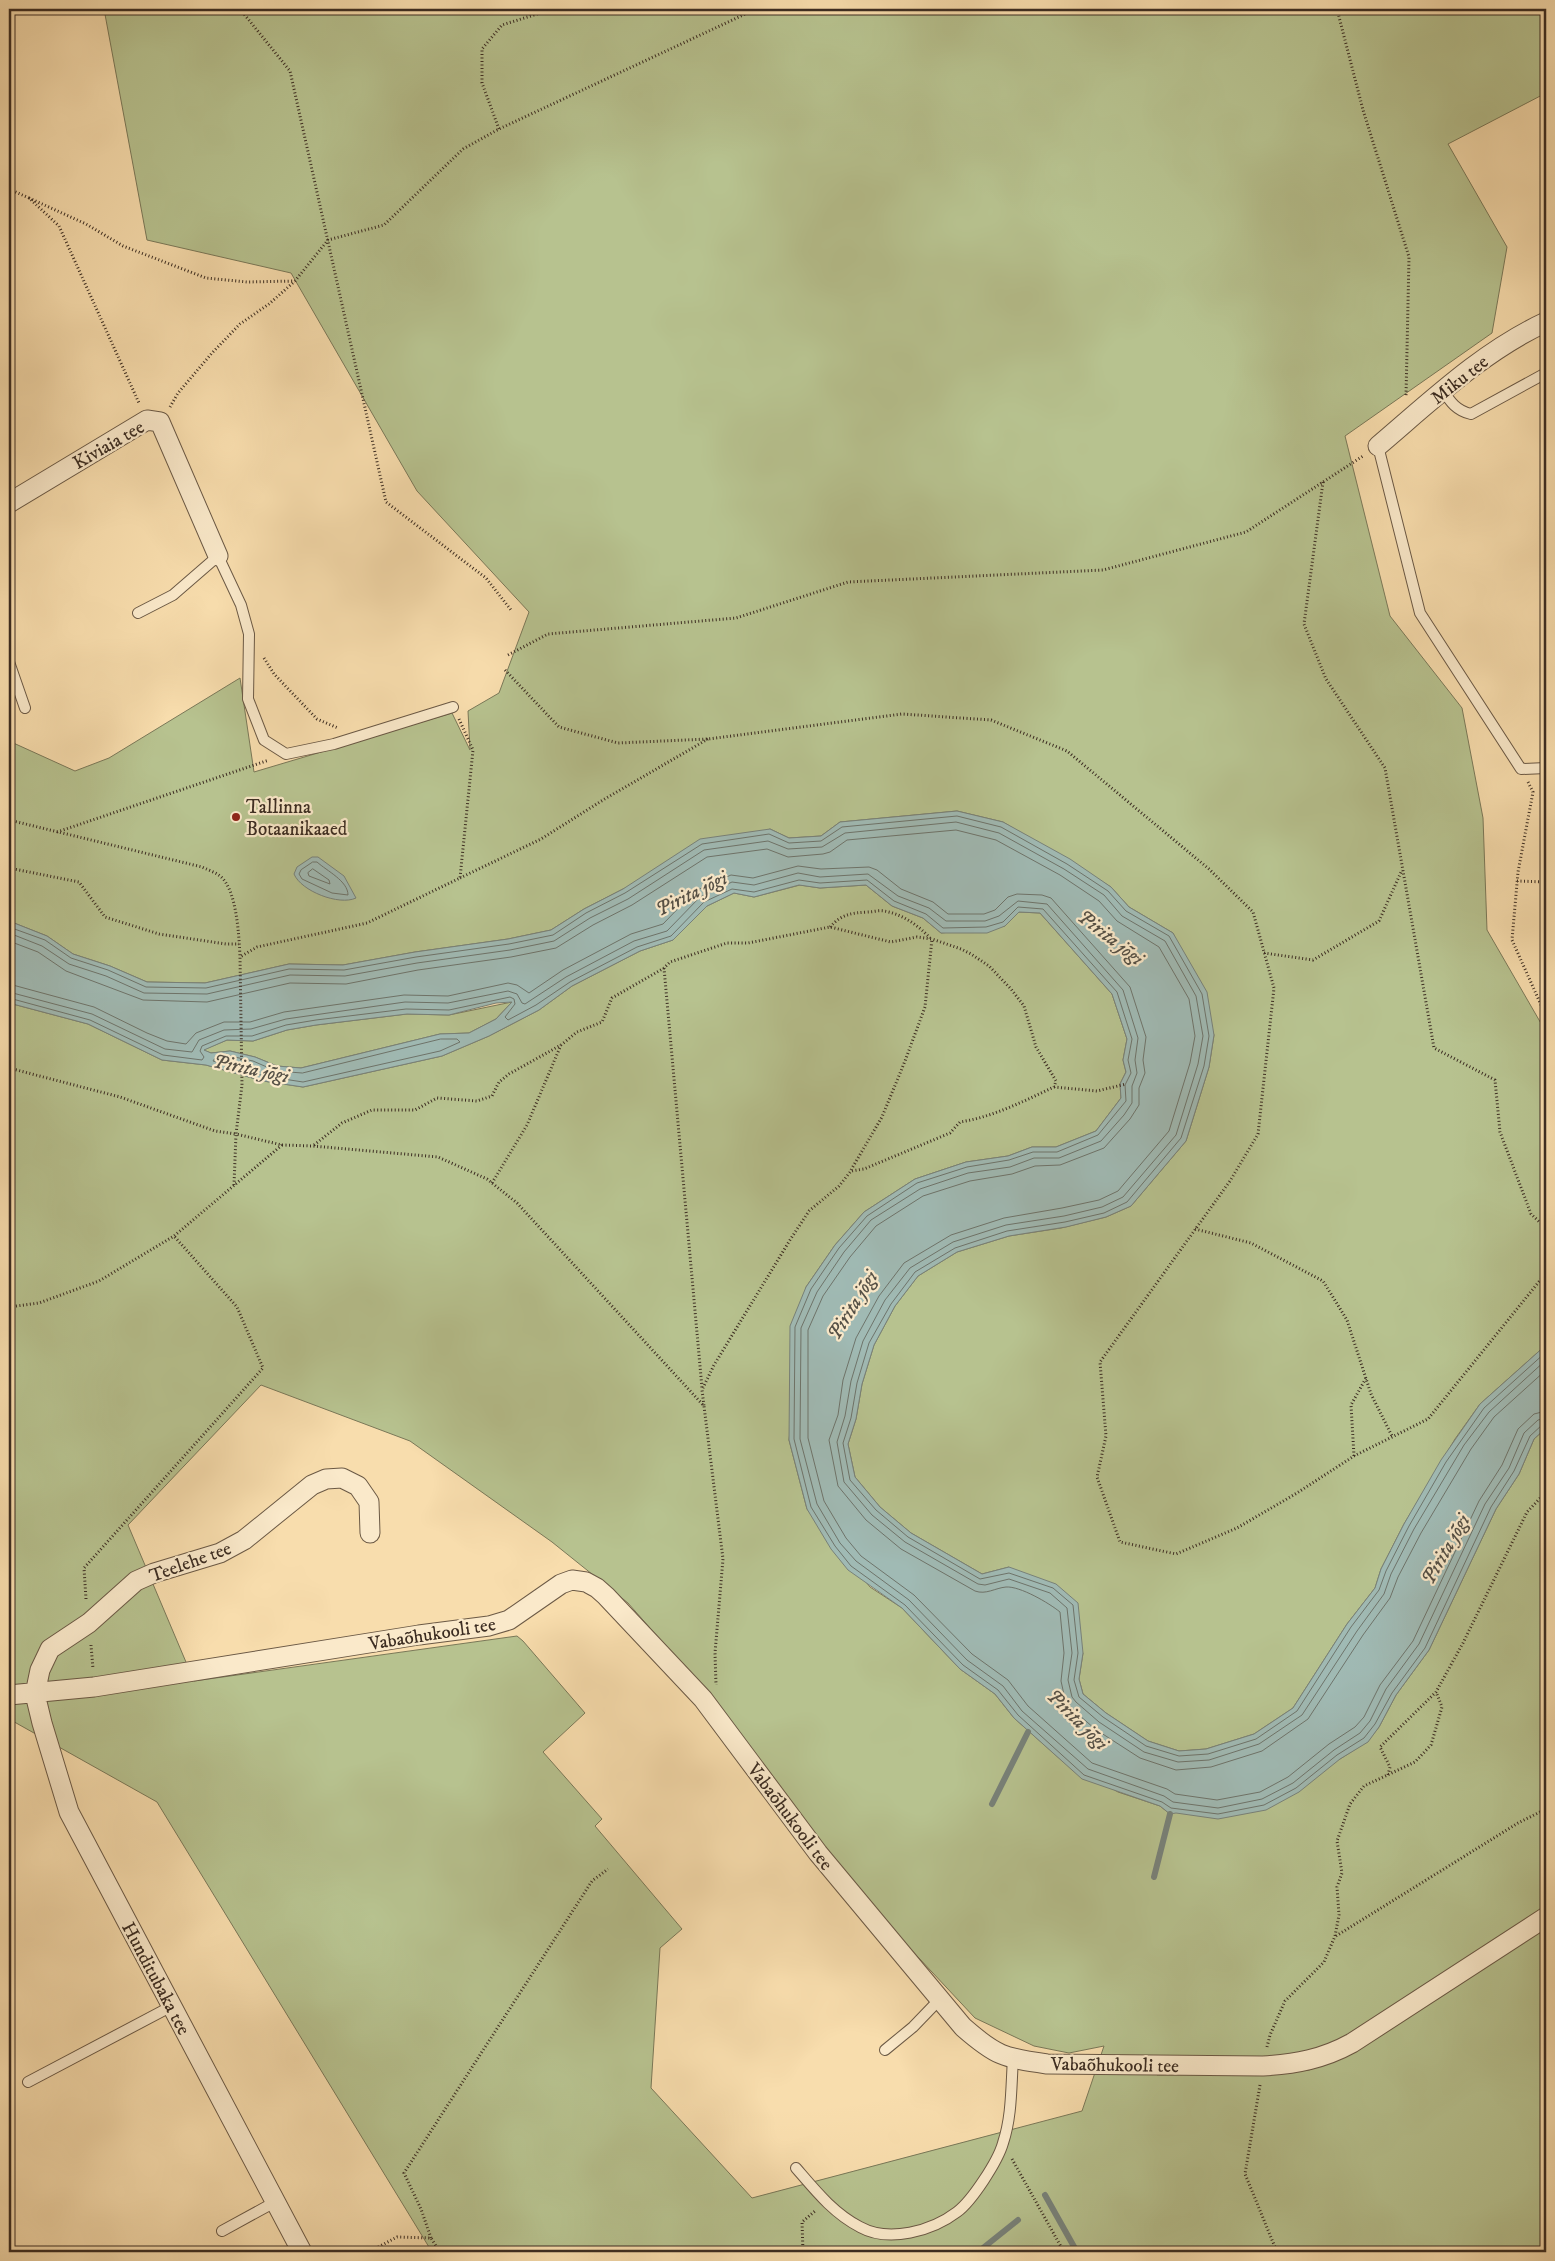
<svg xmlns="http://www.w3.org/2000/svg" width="1555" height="2261" font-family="'IM FELL DW Pica',serif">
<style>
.green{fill:#b7c28f;stroke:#7a7858;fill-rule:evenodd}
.water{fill:#a0bab4;stroke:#78827a;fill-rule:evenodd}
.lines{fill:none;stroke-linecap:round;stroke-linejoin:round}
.shore{stroke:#6e746b;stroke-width:1}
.stream{stroke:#78827a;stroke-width:6}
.service-casing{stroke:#6b5945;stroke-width:12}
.minor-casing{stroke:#6b5945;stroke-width:21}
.path{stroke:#3c2d22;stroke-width:3;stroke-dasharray:1 2.5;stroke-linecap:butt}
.service{stroke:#fae9ca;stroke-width:10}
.minor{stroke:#fae9ca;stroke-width:19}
.poi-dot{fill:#8f2418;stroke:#fae9ca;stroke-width:2}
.labels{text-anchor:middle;stroke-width:4.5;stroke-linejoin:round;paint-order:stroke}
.street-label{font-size:19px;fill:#3c2d22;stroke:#fae9ca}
.poi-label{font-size:19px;fill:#3c2d22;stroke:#fae9ca;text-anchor:start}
.water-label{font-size:20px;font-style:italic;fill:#555046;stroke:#fae9ca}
</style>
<rect width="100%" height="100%" fill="#f8ddad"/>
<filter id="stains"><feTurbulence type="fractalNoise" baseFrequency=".004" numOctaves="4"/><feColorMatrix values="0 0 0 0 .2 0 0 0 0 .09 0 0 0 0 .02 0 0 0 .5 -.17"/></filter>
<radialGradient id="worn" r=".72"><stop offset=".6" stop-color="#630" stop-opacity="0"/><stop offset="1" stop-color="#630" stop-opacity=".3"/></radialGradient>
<path class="green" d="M104 9H1546V93L1448 144 1507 247 1492 333 1345 436 1390 616 1462 708 1483 818 1487 930 1546 1032V1345L1480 1404 1455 1439 1404 1524 1381 1569 1375 1588 1347 1624 1293 1708 1254 1734 1206 1749 1179 1751 1148 1741 1106 1713 1083 1694 1079 1679 1083 1653 1009 1567 982 1574 911 1533 880 1507 855 1477 848 1444 856 1419 862 1384 874 1345 895 1306 918 1276 957 1252 1009 1236 1061 1228 1106 1217 1131 1206 1186 1141 1209 1067 1214 1035 1173 933 1129 907 1111 887 1003 822 957 811 840 822 821 836 789 838 770 829 623 889 584 909 551 930 508 939 415 952 343 965 289 964 205 983 147 982 110 966 73 954 47 936 9 921V741L75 771 109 758 240 678 254 772 452 713 470 750 468 711 499 693 529 612 417 491 291 273 147 240Z
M800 885 820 888 866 885 892 906 923 918 941 933 1005 926 1019 912 1040 913 1112 994 1127 1039 1123 1060 1126 1072 1120 1084 1121 1098 1096 1131 1056 1147H1032L1008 1156 966 1162 915 1179 864 1212 835 1245 806 1287 789 1440 807 1509 870 1587 902 1608 960 1669 995 1694 1014 1718 1059 1758 1118 1792 1160 1806 1170 1814 1340 1759 1368 1741 1379 1727 1396 1695 1429 1650 1496 1509 1519 1474 1534 1439 1546 1428V1909L1352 2035 1315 2051 1277 2058H1167L1157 2075 1274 2073 1309 2070 1343 2056 1546 1928V2252H432L157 1802 9 1719V1003L88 1024 162 1060 206 1065 263 1081 303 1087 442 1056 489 1036 539 1010 572 986 640 951 673 940 707 906 734 893 754 897ZM261 1385 410 1441 552 1542 628 1603 722 1710 822 1844 889 1926 975 2018 1034 2046 1069 2053 1104 2046 1082 2111 752 2198 651 2088 660 1948 682 1929 595 1826 602 1819 543 1752 585 1713 523 1641 517 1636 194 1681 128 1525Z
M512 1002 496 1019 469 1033 440 1034 301 1068 277 1066 255 1057 230 1051 211 1053 203 1050 227 1040 253 1041 287 1030 316 1025 407 1014 449 1015Z"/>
<path class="water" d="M957 811 1003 822 1070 859 1111 887 1129 907 1173 933 1207 992 1214 1035 1209 1067 1186 1141 1131 1206 1106 1217 1066 1227 1009 1236 957 1252 918 1276 895 1306 874 1345 862 1384 856 1419 848 1444 855 1477 880 1507 911 1533 982 1574 1009 1567 1056 1584 1078 1603 1083 1653 1079 1679 1083 1694 1106 1713 1148 1741 1179 1751 1206 1749 1254 1734 1293 1708 1347 1624 1375 1588 1381 1569 1404 1524 1441 1460 1480 1404 1546 1345V1428L1534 1439 1519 1474 1496 1509 1429 1650 1396 1695 1379 1727 1368 1742 1340 1759 1299 1792 1266 1810 1218 1819 1176 1813 1170 1814 1160 1806 1082 1779 1014 1718 995 1694 960 1669 902 1608 848 1570 831 1549 807 1509 789 1440 790 1326 806 1287 835 1245 864 1212 915 1179 966 1162 1008 1156 1032 1147H1056L1096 1131 1121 1098 1120 1084 1126 1072 1123 1060 1127 1039 1112 994 1040 913 1019 912 1005 926 987 933H941L923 918 892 906 866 885 820 888 799 885 754 897 734 893 707 906 673 940 640 951 572 986 539 1010 489 1036 442 1056 303 1087 263 1081 206 1065 162 1060 88 1024 9 1003V921L47 936 73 954 110 966 147 982 205 983 289 964 343 965 415 952 508 939 551 930 584 909 623 889 700 839 770 829 789 838 821 836 840 822ZM512 1002 496 1019 469 1033 440 1034 301 1068 277 1066 255 1057 230 1051 211 1053 204 1050 227 1040 253 1041 287 1030 316 1025 407 1014 449 1015 496 1003Z
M312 857H318L344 876 356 898C339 906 301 891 294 874L297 867Z"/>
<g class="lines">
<path class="shore" d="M313 862H317C327 871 348 881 348 895L332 893 302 879 299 874 301 870Z
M313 869 329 880 330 884 309 876 308 873Z
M9 927 45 940 71 958 108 970 146 987 206 988 289 969 344 970 416 957 509 944 553 935 586 913 625 893 702 844 769 834 789 843 821 841 842 827 957 816 1001 827 1067 864 1108 891 1126 911 1169 936 1202 994 1209 1036 1204 1066 1181 1138 1127 1202 1104 1213 1065 1222 1007 1231 955 1248 915 1272 891 1304 869 1343 857 1383 851 1418 843 1443 850 1480 876 1510 908 1537 980 1579 1009 1573 1053 1588 1073 1605 1078 1653 1074 1680 1079 1697 1103 1717 1146 1746 1179 1756 1208 1754 1256 1739 1297 1711 1351 1627 1379 1590 1386 1571 1409 1526 1446 1462 1484 1408 1546 1352
M9 933 42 946 69 964 106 976 144 993 207 994 290 975 345 976 417 963 510 950 554 941 590 918 628 899 704 850 768 841 788 849 822 847 845 833 956 822 999 833 1064 869 1104 895 1122 916 1165 941 1196 996 1203 1036 1198 1064 1176 1135 1123 1197 1102 1207 1064 1216 1006 1225 953 1242 910 1268 885 1300 863 1341 851 1381 845 1416 837 1442 844 1482 872 1515 905 1542 978 1584 985 1585 1009 1579 1050 1593 1067 1608 1072 1653 1068 1680 1072 1697 1076 1702 1099 1722 1144 1752 1178 1762 1209 1760 1259 1744 1302 1715 1357 1631 1384 1594 1391 1574 1414 1529 1464 1445 1489 1412 1546 1360
M9 941 38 952 66 971 143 1000 207 1002 290 983 346 984 418 970 511 957 556 948 593 925 632 905 707 857 767 849 788 857 823 854 830 852 847 840 956 830 996 840 1060 875 1099 901 1117 921 1159 947 1189 999 1195 1036 1190 1063 1169 1131 1118 1191 1099 1200 1062 1208 1004 1218 951 1235 904 1263 879 1296 856 1338 843 1380 838 1415 829 1440 838 1486 866 1520 901 1549 975 1591C986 1595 995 1588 1006 1587 1020 1586 1049 1603 1060 1612L1064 1653 1061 1681 1065 1699 1071 1708 1095 1729 1140 1758 1176 1770 1211 1767 1262 1751 1308 1719 1363 1635 1390 1598 1398 1577 1421 1533 1471 1449 1494 1417 1546 1370
M9 984 94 1007 147 1033 167 1041 186 1044 196 1033 224 1022H250L284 1012 404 995 448 996 508 983 517 985 529 993 563 970 631 934 663 924 695 891 731 875 753 878 798 866 821 869 869 867 877 870 901 889 933 902 948 914H984L995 910 1008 897 1017 894 1042 895 1051 898 1130 987 1146 1037 1143 1060 1145 1073 1139 1088V1105L1130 1119 1104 1148 1060 1165 1035 1166 1012 1174 970 1181 923 1196 876 1226 850 1257 823 1296 808 1330V1438L824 1501 846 1538 861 1556 914 1595 972 1654 1008 1680 1028 1706 1092 1763 1167 1789 1175 1794 1217 1800 1260 1792 1288 1777 1329 1744 1355 1727 1364 1717 1380 1685 1413 1641 1479 1501 1502 1465 1518 1429 1534 1414 1546 1411
M9 992 92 1014 165 1049 192 1052 199 1040 224 1030 251 1029 286 1019 405 1002 448 1003 508 991 517 994 522 1003 525 1004 566 977 634 941 667 931 700 897 732 882 754 885 798 873 820 877 868 874 898 896 929 908 946 921H985L999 916 1018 901 1047 904 1123 990 1138 1038 1135 1060 1137 1073 1132 1086V1103L1124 1115 1101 1141 1059 1158H1034L1010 1167 968 1173 920 1189 871 1220 844 1252 817 1292 801 1328 800 1439 817 1504 840 1543 856 1561 909 1600 967 1660 1003 1686 1022 1711 1088 1769 1164 1796 1173 1802 1218 1808 1262 1799 1293 1783 1334 1750 1360 1733 1370 1721 1386 1689 1419 1644 1485 1504 1509 1468 1524 1433 1538 1420 1546 1418
M9 998 90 1020 163 1055 202 1060 204 1057 200 1051 202 1046 226 1036H252L286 1025 316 1020 406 1009 449 1010 510 997 514 999 515 1004 505 1017 508 1020 536 1005 570 982 637 947 671 936 704 902 732 889 754 892 799 880 820 883 867 880 894 901 926 914 943 928 986 927 1003 922 1018 907 1043 909 1117 992 1132 1039 1128 1060 1131 1073 1125 1085 1126 1101 1098 1135 1057 1152H1033L1009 1160 967 1167 917 1183 867 1216 839 1248 811 1289 795 1327 794 1439 811 1507 835 1546 851 1566 905 1605 963 1665 998 1690 1018 1715 1084 1775 1162 1802 1171 1808 1218 1814 1264 1805 1296 1788 1337 1755 1364 1738 1375 1724 1392 1693 1425 1648 1491 1507 1514 1471 1530 1436 1542 1425H1546
M441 1039H457L460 1042 440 1051 303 1082 264 1076 213 1061 215 1058 230 1056 253 1061 276 1071 302 1073Z"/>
<path class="stream" d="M992 1804 1028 1732
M1154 1877 1170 1814
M1045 2195 1077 2252
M978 2252 1018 2220"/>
<defs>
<path id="service" d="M1443 390C1450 402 1457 411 1471 414L1546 373
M1378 446 1420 613 1521 769 1546 768
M138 613 173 595 218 556 241 605 249 634 248 699 264 740 286 754 334 744 453 707
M9 662 25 708
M885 2050 913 2027 939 2000
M28 2082 172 2006
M796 2168C815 2190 833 2213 860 2227 889 2243 932 2231 957 2212 972 2201 998 2161 1003 2143 1012 2116 1011 2087 1013 2059
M222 2231 275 2202"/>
<path id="minor" d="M1378 446C1431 401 1483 351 1546 322
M9 503 147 420 160 422 218 556
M9 1695 94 1687 419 1635 489 1626 509 1620 561 1584 572 1580 586 1582 597 1588 606 1596 703 1699 818 1853 963 2027C996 2056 1004 2058 1047 2064L1263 2066C1296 2064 1323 2059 1352 2043L1546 1917
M302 2252 69 1812 42 1723 35 1694 40 1670 50 1649 89 1623 136 1581 154 1573 220 1553 244 1540 312 1485 326 1479 342 1478 358 1486 369 1502 370 1533"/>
</defs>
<use href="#service" class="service-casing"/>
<use href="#minor" class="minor-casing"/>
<path class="path" d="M240 9 290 71 386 502 486 578 511 610
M1337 9 1363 110 1409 257 1406 397
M499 129 482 83V49L502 25 553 9
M9 189 29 198 59 226 139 403
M29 198 86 224 123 246 206 278 247 282 295 281
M170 407 178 393 212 353 240 324 269 304 295 281 328 240 384 225 463 149 499 129 756 9
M1323 482 1304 624 1326 679 1385 768 1434 1048 1495 1080 1500 1132 1531 1214 1546 1228
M508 655 548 634 736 618 848 582 1103 570 1246 532 1363 456
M264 658 274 674 317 719 338 728
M505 670 559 727 618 743 708 739 902 714 991 720 1067 751 1209 869 1253 912 1274 988 1258 1134 1230 1181 1100 1362 1106 1436 1097 1477 1120 1542 1176 1554 1237 1528 1297 1493 1354 1456 1428 1419 1546 1273
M459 719 473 750 460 878 367 923 257 947 240 957 242 1085 236 1134 282 1145 313 1146 438 1157 487 1179 517 1203 704 1406 723 1559 715 1653 716 1685
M1528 782 1533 792 1518 872 1512 940 1546 1016
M9 820 202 867C208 870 215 872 220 876 237 889 239 937 240 957
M57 832 269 760
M9 868 79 882 105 917 159 934 226 944H239
M460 878 541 839 603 800 708 739
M1517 881 1546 882
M830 927C842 914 851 913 868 912 873 912 879 910 884 911 902 914 918 925 930 938
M1264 953 1313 960 1379 921 1402 870
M664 968 702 1388
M9 1068 120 1097 215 1131 236 1134 234 1185
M1054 1087 1097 1091 1126 1084
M314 1145 342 1123 372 1110H415L437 1098 477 1101 492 1096 499 1082 509 1074 561 1045 577 1032 602 1022 612 998 664 968 670 962 727 943H748L830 927 891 942 917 937 932 939 961 949 971 954 989 966 1011 989 1024 1006 1036 1047 1056 1081 1054 1087C1024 1101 993 1117 960 1122L950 1133 864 1169 851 1171 839 1186 809 1211 790 1240 714 1365 702 1390 704 1406
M851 1170 882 1117 905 1061 925 1007 932 939
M492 1183 527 1125 561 1045
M1195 1229 1251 1243 1323 1281 1347 1320 1371 1394 1392 1436
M9 1307 39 1303 99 1281 174 1236 282 1145
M1354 1456 1351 1405 1366 1378
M86 1599 84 1568 263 1368 237 1307 174 1236
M91 1645 93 1669
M1388 1775 1390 1767 1380 1747 1436 1692 1463 1643 1527 1512 1546 1492
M1336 1936 1518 1823 1546 1809
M1267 2047 1270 2035 1285 2001 1324 1962 1335 1936 1339 1915 1337 1887 1342 1873 1337 1841 1350 1804 1364 1786 1415 1762 1431 1745 1442 1707 1436 1692
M1260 2085 1245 2174 1277 2252
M1012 2159 1064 2252
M431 2238 421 2209 404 2173 592 1881 608 1869
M9 2250 32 2252 84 2249 93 2252
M369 2252 397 2237 431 2238 440 2252
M803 2252 802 2222 815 2211"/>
<use href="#service" class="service"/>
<use href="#minor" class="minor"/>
</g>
<circle class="poi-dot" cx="236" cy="817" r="5"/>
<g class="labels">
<g class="street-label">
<text transform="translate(1459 379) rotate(-38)" y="7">Miku tee</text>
<text transform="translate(108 444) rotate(-30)" y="7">Kiviaia tee</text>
<text transform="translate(190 1561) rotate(-20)" y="7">Teelehe tee</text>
<text transform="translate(432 1633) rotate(-9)" y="7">Vabaõhukooli tee</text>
<text transform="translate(791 1816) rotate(53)" y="7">Vabaõhukooli tee</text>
<text transform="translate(157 1978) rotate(62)" y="7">Hunditubaka tee</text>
<text transform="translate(1115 2064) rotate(1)" y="7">Vabaõhukooli tee</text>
</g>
<g class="poi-label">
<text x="246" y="813">Tallinna<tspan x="246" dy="22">Botaanikaaed</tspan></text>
</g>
<g class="water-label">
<text transform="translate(691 893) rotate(-26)" y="7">Pirita jõgi</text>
<text transform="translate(1111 937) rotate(38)" y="7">Pirita jõgi</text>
<text transform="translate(251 1068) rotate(12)" y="7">Pirita jõgi</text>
<text transform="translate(852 1305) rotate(-58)" y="7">Pirita jõgi</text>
<text transform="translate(1445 1549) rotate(-60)" y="7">Pirita jõgi</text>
<text transform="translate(1078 1719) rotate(45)" y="7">Pirita jõgi</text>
</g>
</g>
<rect width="1555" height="2261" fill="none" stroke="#f8ddad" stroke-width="30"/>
<rect x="10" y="10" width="1535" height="2241" fill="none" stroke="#3c2d22" stroke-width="2.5"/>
<rect x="15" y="15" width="1525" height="2231" fill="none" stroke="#3c2d22"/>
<rect width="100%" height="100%" filter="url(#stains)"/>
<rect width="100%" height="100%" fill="url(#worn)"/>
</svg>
